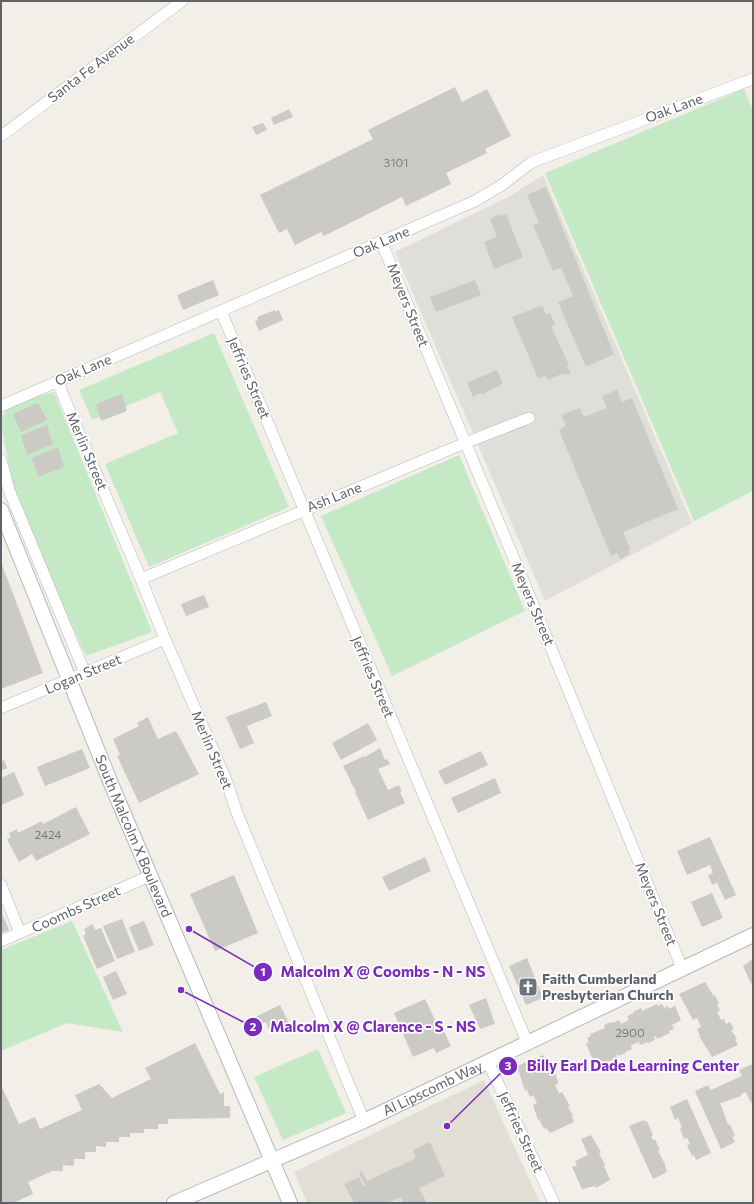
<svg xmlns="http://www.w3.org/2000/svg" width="754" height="1204" font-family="Commissioner,sans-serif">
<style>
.industrial{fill:#e0deda}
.education{fill:#e1ded6}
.green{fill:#c5e8c5}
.building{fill:#cccac5}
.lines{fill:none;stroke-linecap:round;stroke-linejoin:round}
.minor-casing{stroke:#b5b8bc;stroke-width:12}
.tertiary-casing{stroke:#b5b8bc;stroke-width:16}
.minor{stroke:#fff;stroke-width:11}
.tertiary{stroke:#fff;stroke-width:14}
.labels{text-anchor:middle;stroke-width:3.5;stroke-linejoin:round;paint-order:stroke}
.number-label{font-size:12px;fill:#7a7d7f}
.street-label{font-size:14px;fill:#5f6368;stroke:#fff}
.worship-label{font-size:14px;font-weight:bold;fill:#5b616d;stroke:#fff;text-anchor:start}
.leader{fill:none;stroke:#7b2cbf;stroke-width:1.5}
.callout-dot{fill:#7b2cbf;stroke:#fff;stroke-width:1.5}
.mark-label{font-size:12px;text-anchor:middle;font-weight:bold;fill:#fff}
.callout-label{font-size:15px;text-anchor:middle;font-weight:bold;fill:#7b2cbf;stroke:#fff;stroke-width:3.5;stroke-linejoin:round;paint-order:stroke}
</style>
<rect width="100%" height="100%" fill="#f1efe8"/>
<path class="industrial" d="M543 175 692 523 545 601 395 252 510 196Z"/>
<path class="education" d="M484 1080 540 1203H307L294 1172Z"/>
<path class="green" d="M744 89 753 111V491L694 521 545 173Z
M214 333 289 507 149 567 105 464 178 433 160 392 92 420 79 390Z
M54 392 152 632 86 656 16 502 1 424C1 402 37 397 54 392Z
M459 455 525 611 392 676 321 516Z
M72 921 123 1032 67 1023 1 1051V950Z
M318 1049 346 1113 283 1140 254 1077Z"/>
<path class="building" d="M455 87 462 102 487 89 511 136 485 149 487 153 446 173 451 184 406 206 402 197 324 236 321 232 295 245 287 229 279 233 260 195 373 139 368 130Z
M289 109 293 117 274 125 271 118Z
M263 123 267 130 256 135 252 127Z
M546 187 614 354 586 367 558 302 573 296 561 268 553 271 533 225 539 223 527 195Z
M500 214 501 216 506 214 523 257 494 269 484 242 497 237 490 219Z
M213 280 219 295 183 310 177 295Z
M475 280 481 295 436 312 430 297Z
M542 305 546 314 550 313 555 324 551 326 569 365 567 366 571 374 559 375 548 380 546 376 538 378 512 317Z
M275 310V312L279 310 283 320 259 331 255 321 258 320 257 317Z
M497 370 503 384 483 394 481 393 473 397 467 383Z
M617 390 622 402 632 398 678 509 623 532 630 549 628 550 630 554 620 559 617 553 611 556 559 430 566 425 561 415 580 408 584 417 607 408 602 396Z
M122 394 127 411 101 421 96 404Z
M38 403 47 420 21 432 13 414Z
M47 425 53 444 27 455 21 435Z
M58 447 64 467 38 477 32 458Z
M1 562 43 673 1 689Z
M204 595 209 607 186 616 181 604Z
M266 702 272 716 247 726 254 743 240 749 226 717Z
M148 717 158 739 176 731 199 774 139 803 117 756 120 755 113 739 139 726 137 723Z
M368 723 377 740 341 760 332 743Z
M380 748 385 760 387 759 390 764 378 769 388 790 399 785 402 791 400 792 405 803 368 820 355 792 356 791 350 781H351L343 766 364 756 365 757Z
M82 749 90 768 45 786 37 767Z
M481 751 488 765 445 785 438 771Z
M1 758 2 761 4 760 7 768 1 771Z
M14 772 24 795 1 805V778Z
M495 778 501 793 458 813 451 798Z
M76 807 90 834 36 861 32 854 19 862 7 839 11 837 9 833 17 829 18 833 42 821 43 824Z
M710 837 736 895 725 900 717 883 712 885 708 875 713 873 710 865 687 875 677 851Z
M425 857 431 871 389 891 382 877Z
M234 875 258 933 215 951 190 894Z
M712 893 723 918 702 927 691 902Z
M1 911 9 930 1 933Z
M122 919 135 952 117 959 103 926Z
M144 921 154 945 139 951 129 927Z
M93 924 95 930 101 928 115 961 97 969 83 936 86 934 84 929Z
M527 958 543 998 526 1005 509 966Z
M753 959V988L743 966Z
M116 971 127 994 113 1000 103 977Z
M705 982 713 995 712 996 715 995 719 1003 717 1004 720 1010 717 1012 721 1020 724 1019 726 1024 730 1022 734 1029 731 1030 737 1039 735 1040 738 1045 712 1057 699 1036 700 1035 697 1029 701 1027 697 1018 693 1020 679 994Z
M486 998 495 1024 480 1029 469 1005Z
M425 999 438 1026 441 1025 451 1046 436 1053 434 1048 413 1057 394 1013Z
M657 1004 658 1006 662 1004 664 1008 668 1006 669 1009 675 1006 681 1020 672 1025 674 1029 669 1031 670 1033 657 1039 656 1036 654 1037 655 1040 648 1043 647 1042 640 1045 639 1042 631 1045 632 1049 625 1052 626 1053 618 1056 617 1054H616L617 1058 604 1063 603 1061 598 1063 596 1059 593 1060 586 1044 589 1042 587 1038 591 1036 590 1034 605 1028 604 1025 611 1022 612 1023 619 1020 621 1024 629 1020 627 1016 634 1013 633 1012 641 1008 642 1011Z
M280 1005 289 1023 270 1032 266 1022 257 1026 253 1018Z
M195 1043 220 1094 224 1092V1106H230V1118L168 1119V1124H158V1129H144V1133H130V1137H119V1142H106V1147L96 1146V1152H85V1159H74V1166L63 1165V1171H52L28 1182 33 1194 13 1203H1V1085L19 1124 35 1117 40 1129 82 1110 75 1095 99 1084 112 1098 151 1079 145 1068Z
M543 1055 550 1069 553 1068 557 1078 558 1084 555 1085 559 1093 562 1092 570 1106 568 1107 573 1116 572 1117 574 1122 550 1133 546 1128 544 1129 540 1121 541 1119 538 1120 533 1105 537 1103 533 1095 530 1097 527 1090 525 1091 517 1066Z
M753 1064V1103H751L746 1092 741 1094V1096L718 1104 721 1105 728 1125 730 1124 735 1136 732 1137 735 1142 721 1149 695 1091 708 1085 711 1090 742 1076 739 1070Z
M687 1099 711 1153 696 1160 694 1155 692 1156 687 1145 690 1144 687 1138 684 1139 680 1128 682 1127 678 1118 675 1120 670 1107Z
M644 1120 645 1122 647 1121 653 1135 651 1136 653 1140 655 1139 660 1150 658 1151 666 1166H665L667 1172 653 1179 629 1126Z
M591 1135 601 1152 599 1153 605 1165 604 1166 610 1180 596 1188 595 1186 582 1189 572 1167 577 1165 575 1161 588 1155 581 1139Z
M430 1142 445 1176 419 1188 427 1203H403L401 1197 388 1203H354L344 1184 359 1177 363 1186 365 1185 359 1173 362 1171 367 1181 416 1158 413 1150Z"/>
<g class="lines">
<defs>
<path id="minor" d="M1 136 182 1
M381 241 540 621 682 968
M221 311 527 1042
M57 381 141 579 165 639 226 780 237 813 364 1121
M1 406 475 201 502 185 532 162 753 79
M1 460 9 490 85 673
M141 579 465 443 529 418
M1 708 165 639
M1 885 20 933
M1 941 150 876
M488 1062 554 1203"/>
<g id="tertiary">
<path id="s1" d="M1 510 112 786 290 1203"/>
<path id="s2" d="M174 1203 364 1121 753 935"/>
</g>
</defs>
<use href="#minor" class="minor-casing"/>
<use href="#tertiary" class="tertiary-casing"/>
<use href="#minor" class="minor"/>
<use href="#tertiary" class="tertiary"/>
</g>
<defs>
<symbol id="church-square" viewBox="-11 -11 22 22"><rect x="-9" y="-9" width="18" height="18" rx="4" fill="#6b7280" stroke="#fff"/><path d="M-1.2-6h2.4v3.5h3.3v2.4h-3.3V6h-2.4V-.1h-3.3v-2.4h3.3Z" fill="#fff"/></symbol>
</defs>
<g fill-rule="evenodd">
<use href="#church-square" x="517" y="976" width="22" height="22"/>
</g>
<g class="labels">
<g class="number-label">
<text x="396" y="167">3101</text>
<text x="48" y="839">2424</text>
<text x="630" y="1037">2900</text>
</g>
<g class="street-label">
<text transform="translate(91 68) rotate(-37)" y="5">Santa Fe Avenue</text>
<text transform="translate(674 108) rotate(-20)" y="5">Oak Lane</text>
<text transform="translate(381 242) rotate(-23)" y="5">Oak Lane</text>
<text transform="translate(408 305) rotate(68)" y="5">Meyers Street</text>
<text transform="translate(83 370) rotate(-23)" y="5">Oak Lane</text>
<text transform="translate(249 378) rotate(67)" y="5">Jeffries Street</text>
<text transform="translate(87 451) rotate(67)" y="5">Merlin Street</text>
<text transform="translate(334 497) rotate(-22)" y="5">Ash Lane</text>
<text transform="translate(533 604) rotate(67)" y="5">Meyers Street</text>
<text transform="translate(83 674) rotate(-23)" y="5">Logan Street</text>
<text transform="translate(373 677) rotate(67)" y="5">Jeffries Street</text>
<text transform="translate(212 750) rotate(67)" y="5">Merlin Street</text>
<text dy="5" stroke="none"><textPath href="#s1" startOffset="352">South Malcolm X Boulevard</textPath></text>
<text transform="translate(656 904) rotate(68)" y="5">Meyers Street</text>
<text transform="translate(76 909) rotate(-24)" y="5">Coombs Street</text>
<text dy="5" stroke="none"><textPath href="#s2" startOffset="283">Al Lipscomb Way</textPath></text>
<text transform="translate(521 1132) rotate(65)" y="5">Jeffries Street</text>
</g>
<g class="worship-label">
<text x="542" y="984">Faith Cumberland<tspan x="542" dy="16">Presbyterian Church</tspan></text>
</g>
</g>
<path class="leader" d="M189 929L263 972M181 990L253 1027M447 1126L508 1066"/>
<g class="callout-dot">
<circle cx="189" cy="929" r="4"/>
<circle cx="181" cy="990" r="4"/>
<circle cx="447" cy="1126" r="4"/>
<circle cx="263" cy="972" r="10"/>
<circle cx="253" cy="1027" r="10"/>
<circle cx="508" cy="1066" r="10"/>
</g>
<g class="mark-label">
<text x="263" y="976">1</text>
<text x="253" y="1031">2</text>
<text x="508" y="1070">3</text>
</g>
<g class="callout-label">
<text x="383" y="977">Malcolm X @ Coombs - N - NS</text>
<text x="373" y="1032">Malcolm X @ Clarence - S - NS</text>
<text x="633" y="1071">Billy Earl Dade Learning Center</text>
</g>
<rect width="754" height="1204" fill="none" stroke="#5f6368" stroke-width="4"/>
</svg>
